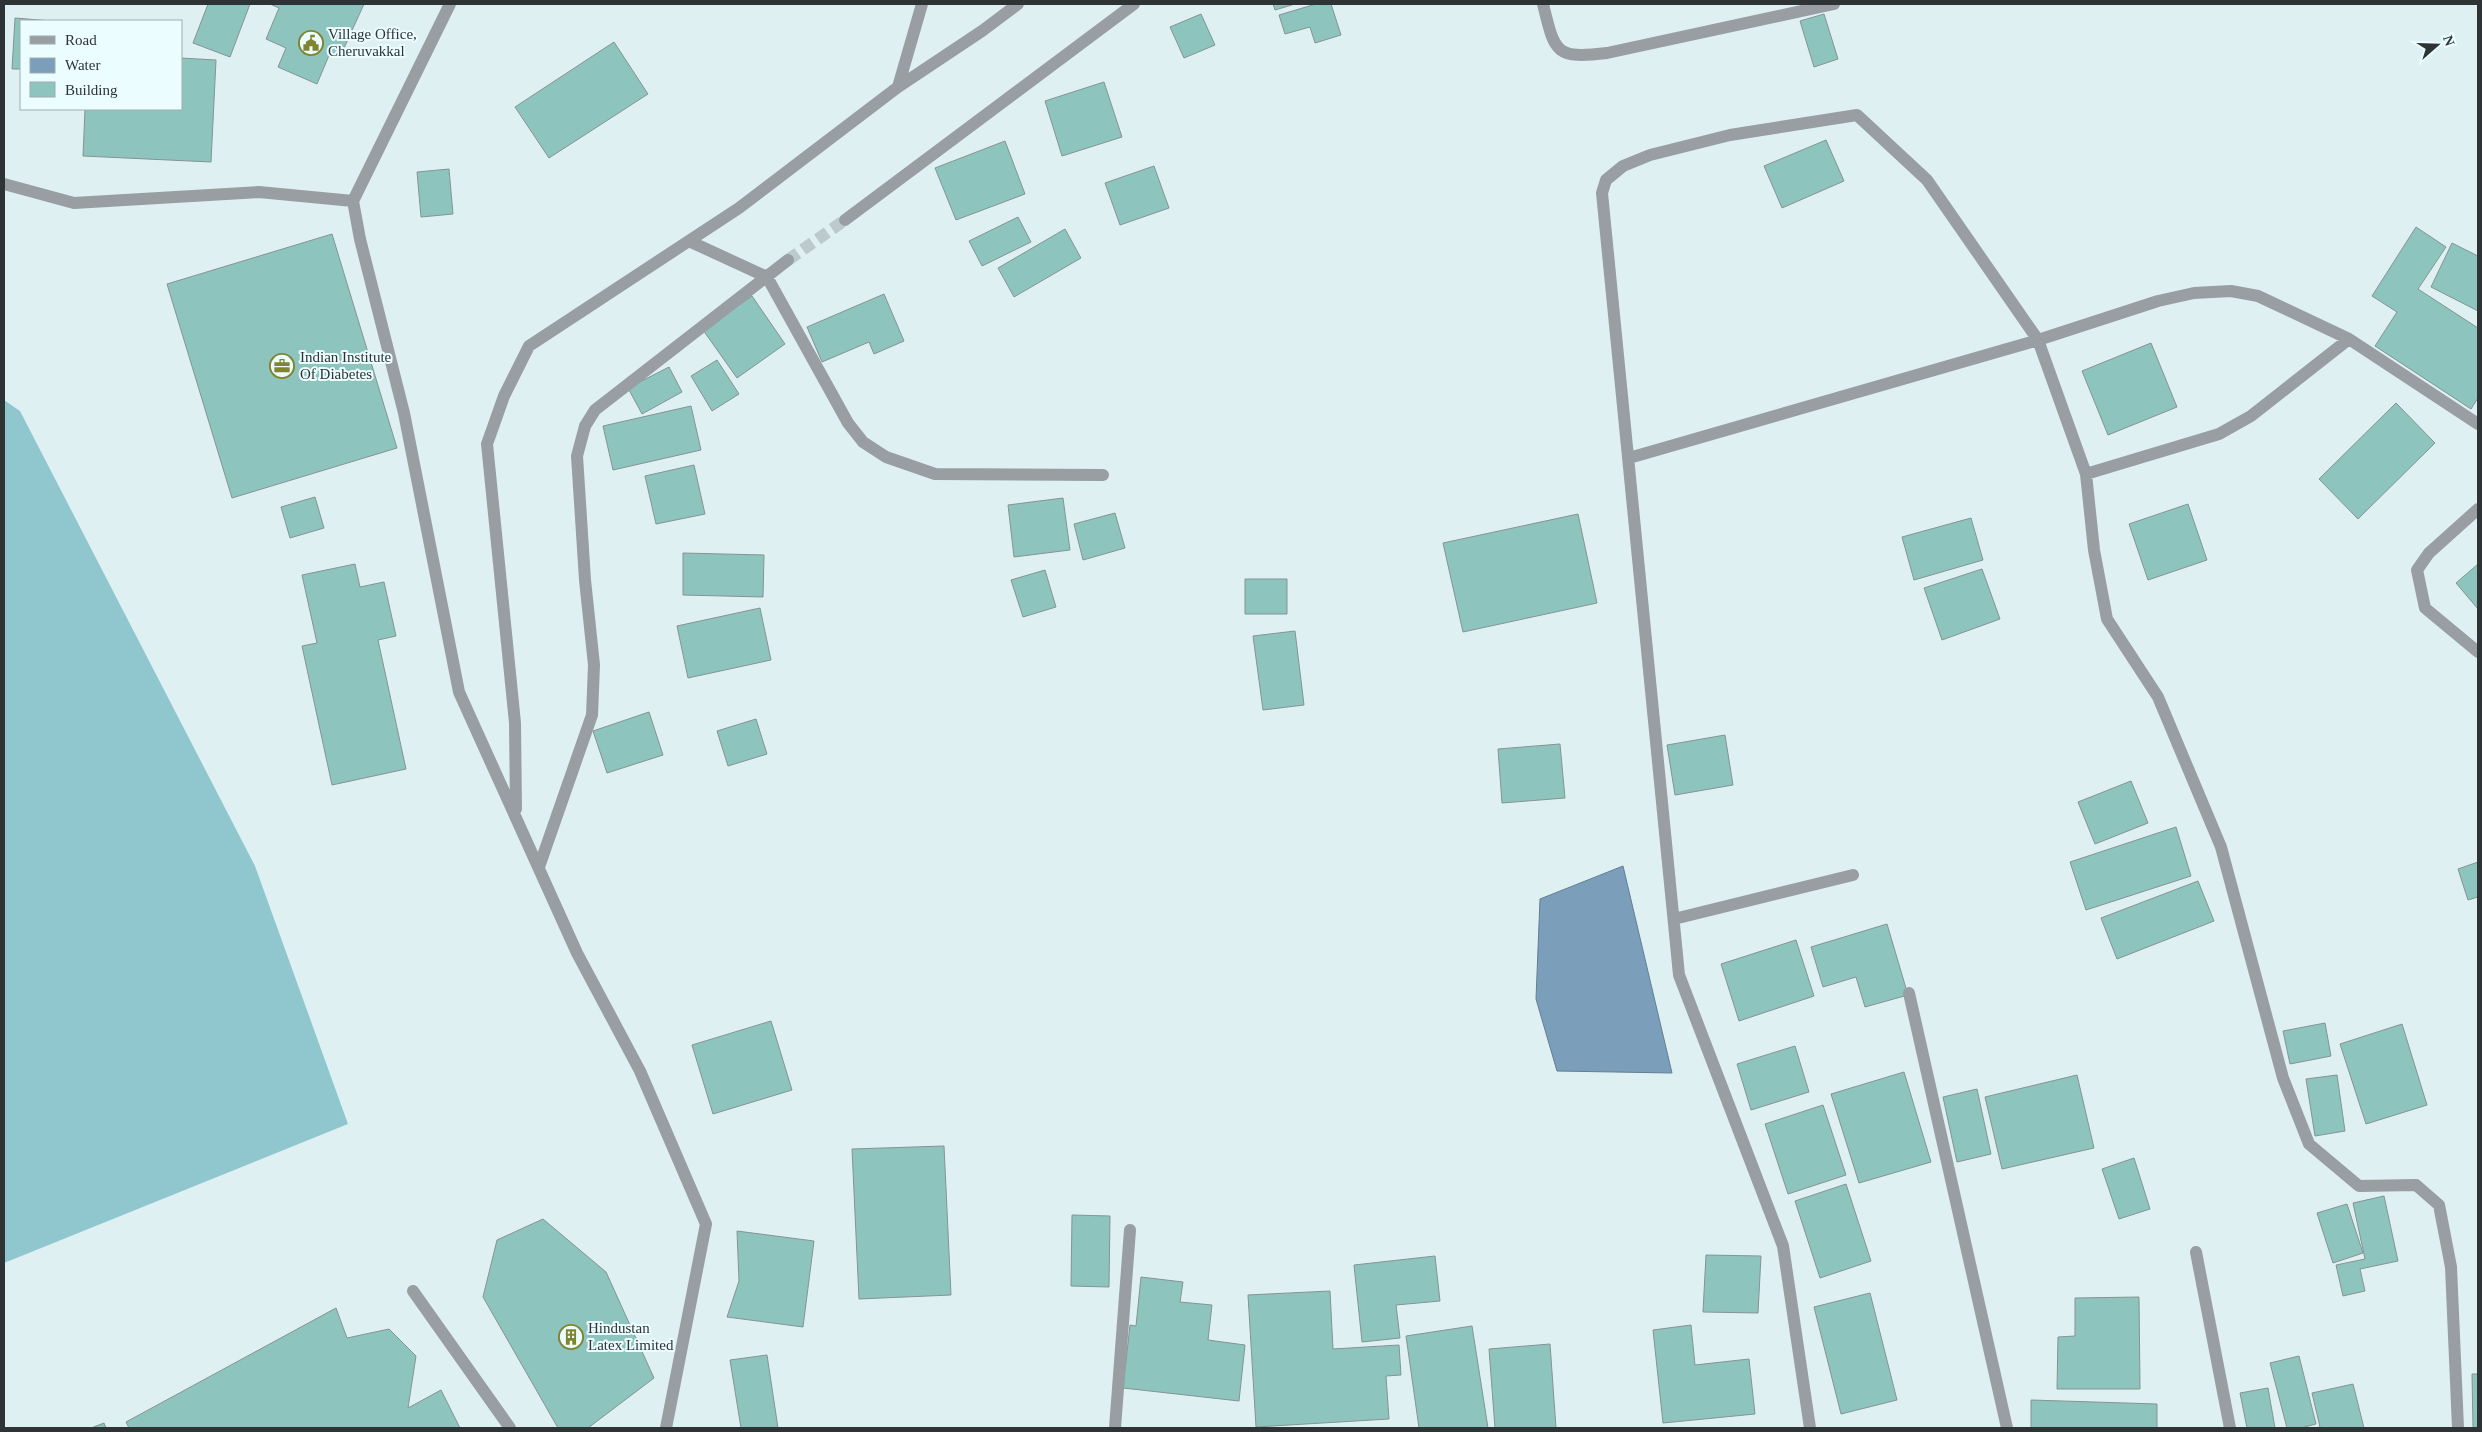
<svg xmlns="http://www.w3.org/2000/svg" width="2482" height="1432" font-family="Georgia,serif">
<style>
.forest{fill:#90c7ce}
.water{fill:#7b9ebb;stroke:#647e93}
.building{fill:#8dc4be;stroke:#859492}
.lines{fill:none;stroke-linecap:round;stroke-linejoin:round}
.minor-tunnel{stroke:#bccacc;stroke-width:12;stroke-dasharray:12 6;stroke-linecap:butt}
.minor{stroke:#989ea1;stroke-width:12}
.labels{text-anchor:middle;stroke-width:4;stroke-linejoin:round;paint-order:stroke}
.poi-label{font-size:15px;fill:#2e3435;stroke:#ecfdff;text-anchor:start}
</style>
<rect width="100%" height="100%" fill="#dff0f2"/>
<path class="forest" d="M4 400 20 411 255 866 348 1124 4 1263Z"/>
<path class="water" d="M1623 866 1672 1073 1557 1071 1536 999 1540 899Z"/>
<path class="building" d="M208 4H250L230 57 193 43Z
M270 4H364L340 57 330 53 317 84 278 67 286 48 266 39 279 8Z
M1273 4H1295L1275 10Z
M1316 4H1331L1341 35 1315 43 1310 27 1285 34 1279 15Z
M1201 14 1215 45 1184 58 1170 27Z
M1824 14 1838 59 1814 67 1800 21Z
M15 18 52 21H21V69H12Z
M614 42 648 94 549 158 515 107Z
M181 58 216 60 211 162 83 156 85 109H181Z
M1104 82 1122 137 1062 156 1045 101Z
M1826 140 1844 181 1782 208 1764 166Z
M1005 141 1025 194 956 220 935 168Z
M1154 166 1169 208 1120 225 1105 183Z
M449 169 453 214 421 217 417 172Z
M1018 217 1031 242 982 266 969 241Z
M2416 227 2446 247 2418 289 2478 328V398L2471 409 2375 346 2397 312 2372 296Z
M1065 229 1081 258 1014 297 998 268Z
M332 234 397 448 232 498 167 284Z
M2452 243 2478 256V311L2431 287Z
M884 294 904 341 874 354 869 342 822 362 807 327Z
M752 296 785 344 737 378 703 330Z
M2151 343 2177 407 2108 435 2082 371Z
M717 360 739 394 712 411 691 376Z
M669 367 682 392 642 414 628 388Z
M2396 403 2435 443 2358 519 2319 479Z
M691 406 701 450 613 470 603 426Z
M694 465 705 514 656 524 645 476Z
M315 497 324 528 290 538 281 507Z
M1063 498 1070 550 1014 557 1008 505Z
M2188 504 2207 560 2148 580 2129 524Z
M1115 513 1125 548 1083 560 1074 524Z
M1578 514 1597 603 1463 632 1443 543Z
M1971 518 1983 560 1914 580 1902 537Z
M683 553 764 555 763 597 683 595Z
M355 564 360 587 384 582 396 636 378 640 406 769 332 785 302 646 317 643 302 575Z
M2478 564V609L2456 583Z
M1982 569 2000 619 1942 640 1924 588Z
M1045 570 1056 607 1023 617 1011 580Z
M1245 579H1287V614H1245Z
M760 608 771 660 688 678 677 626Z
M1295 631 1304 705 1263 710 1253 636Z
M649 712 663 755 607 773 593 731Z
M756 719 767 754 728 766 717 731Z
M1725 735 1733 785 1675 795 1667 745Z
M1560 744 1565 798 1502 803 1498 749Z
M2131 781 2148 823 2095 844 2078 802Z
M2176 827 2191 876 2086 910 2070 862Z
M2478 862V897L2468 900 2458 869Z
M2198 881 2214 921 2117 959 2101 918Z
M1887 924 1908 995 1865 1007 1856 977 1823 987 1811 947Z
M1796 940 1814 996 1739 1021 1721 964Z
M771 1021 792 1090 713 1114 692 1045Z
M2325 1023 2331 1056 2290 1064 2283 1031Z
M2402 1024 2427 1105 2366 1124 2340 1044Z
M1795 1046 1809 1092 1751 1110 1737 1064Z
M1904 1072 1931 1162 1859 1183 1831 1094Z
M2077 1075 2094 1148 2002 1169 1985 1097Z
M2337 1075 2345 1131 2315 1136 2306 1079Z
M1977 1089 1991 1154 1957 1162 1943 1097Z
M1823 1105 1846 1175 1788 1194 1765 1124Z
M944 1146 951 1295 859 1299 852 1149Z
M2134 1158 2150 1209 2119 1219 2102 1169Z
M1846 1184 1871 1261 1820 1278 1795 1201Z
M2384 1196 2398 1261 2360 1269 2365 1291 2343 1296 2336 1265 2365 1259 2353 1203Z
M2347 1204 2363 1253 2333 1263 2317 1213Z
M1072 1215 1110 1216 1109 1287 1071 1286Z
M543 1219 606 1272 654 1378 588 1428H558L483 1297 497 1240Z
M737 1231 814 1241 803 1327 727 1317 739 1281Z
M1706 1255 1761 1256 1758 1313 1703 1312Z
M1435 1256 1440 1301 1396 1305 1400 1338 1362 1342 1354 1265Z
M1141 1277 1183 1282 1180 1302 1212 1305 1208 1340 1245 1345 1239 1401 1123 1388 1130 1325 1136 1326Z
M1330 1291 1333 1349 1399 1345 1401 1375 1386 1376 1389 1419 1256 1427 1248 1295Z
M1870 1293 1897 1400 1841 1414 1814 1307Z
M2139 1297 2140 1389H2057L2058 1337 2075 1336V1298Z
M336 1308 347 1338 389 1329 416 1356 408 1408 441 1390 460 1428H129L126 1422Z
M1691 1325 1695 1365 1749 1359 1755 1414 1663 1423 1653 1330Z
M1472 1326 1488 1428H1419L1406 1336Z
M1550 1344 1556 1428H1495L1489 1349Z
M767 1355 778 1428H741L730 1360Z
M2299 1356 2316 1424 2301 1428H2287L2270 1363Z
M2472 1374H2478V1428H2473Z
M2353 1384 2364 1428H2314L2320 1427 2312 1393Z
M2268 1388 2275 1428H2247L2240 1393Z
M2031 1400 2157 1404V1428H2031Z
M104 1423 106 1428H91Z"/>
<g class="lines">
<path class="minor-tunnel" d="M788 260 845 220"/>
<path class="minor" d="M1543 4C1555 53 1555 59 1607 53L1834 4
M898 87 922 4
M4 184 74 203 259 192 353 201 360 239 404 413 459 692 577 953 640 1071 706 1224 666 1428
M353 201 450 4
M845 220 1134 4
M691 242 767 277 848 423 863 442 886 457 935 474 1103 475
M1629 458 2038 340 2158 301 2194 293 2231 291 2258 296 2349 339 2478 424
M2086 474 2219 434 2251 416 2349 339
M2478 509 2429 553 2417 570 2425 608 2478 652
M516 809 515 723 487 444 504 396 529 346 739 208 898 87 982 31 1018 4
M539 867 592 715 594 665 585 580 577 456 585 426 595 410 788 260
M1674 919 1853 875
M1909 993 2007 1428
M2196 1252 2230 1428
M413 1291 510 1428
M1115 1428 1130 1230
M1810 1428 1783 1246 1679 975 1602 193 1606 180 1623 166 1650 155 1730 135 1857 115 1927 180 2038 340 2086 474 2094 550 2107 619 2158 697 2221 847 2283 1078 2309 1144 2359 1186 2416 1185 2439 1205 2451 1267 2458 1428"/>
</g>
<defs>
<symbol id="civic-ring" viewBox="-11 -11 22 22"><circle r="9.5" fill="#ecfdff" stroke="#80842f" stroke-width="1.5"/><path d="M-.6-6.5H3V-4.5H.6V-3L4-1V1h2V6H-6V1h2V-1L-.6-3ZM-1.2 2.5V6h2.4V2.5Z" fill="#80842f"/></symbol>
<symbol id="office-ring" viewBox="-11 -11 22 22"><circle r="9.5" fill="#ecfdff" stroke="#80842f" stroke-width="1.5"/><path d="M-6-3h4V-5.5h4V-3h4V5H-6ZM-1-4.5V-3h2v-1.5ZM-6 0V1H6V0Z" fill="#80842f"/></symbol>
<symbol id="building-ring" viewBox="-11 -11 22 22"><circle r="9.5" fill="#ecfdff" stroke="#80842f" stroke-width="1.5"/><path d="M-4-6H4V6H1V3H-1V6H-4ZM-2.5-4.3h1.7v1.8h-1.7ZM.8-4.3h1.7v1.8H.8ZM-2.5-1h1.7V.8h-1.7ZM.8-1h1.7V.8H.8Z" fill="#80842f"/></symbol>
</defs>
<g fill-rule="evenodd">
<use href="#civic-ring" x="297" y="29" width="28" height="28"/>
<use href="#office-ring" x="268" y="352" width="28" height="28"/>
<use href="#building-ring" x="557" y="1323" width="28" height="28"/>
</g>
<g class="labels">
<g class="poi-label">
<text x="328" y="39">Village Office,<tspan x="328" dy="17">Cheruvakkal</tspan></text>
<text x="300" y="362">Indian Institute<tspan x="300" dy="17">Of Diabetes</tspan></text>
<text x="588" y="1333">Hindustan<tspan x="588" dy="17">Latex Limited</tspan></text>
</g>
</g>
<rect width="2482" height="1432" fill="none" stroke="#2e3435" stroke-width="10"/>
<rect x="20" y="20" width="162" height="90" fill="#ecfdff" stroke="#a0adae"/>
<rect x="30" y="36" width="25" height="8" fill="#989ea1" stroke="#a0adae"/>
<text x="65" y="45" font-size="15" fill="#2e3435">Road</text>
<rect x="30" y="58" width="25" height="15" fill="#7b9ebb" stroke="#a0adae"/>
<text x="65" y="70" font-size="15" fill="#2e3435">Water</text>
<rect x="30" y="82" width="25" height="15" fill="#8dc4be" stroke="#a0adae"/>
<text x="65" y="95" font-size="15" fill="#2e3435">Building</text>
<g transform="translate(2437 45) rotate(70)" stroke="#ecfdff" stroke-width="4" paint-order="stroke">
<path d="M0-4L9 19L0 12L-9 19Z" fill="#2e3435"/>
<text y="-8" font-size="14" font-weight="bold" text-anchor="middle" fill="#2e3435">N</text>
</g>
</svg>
